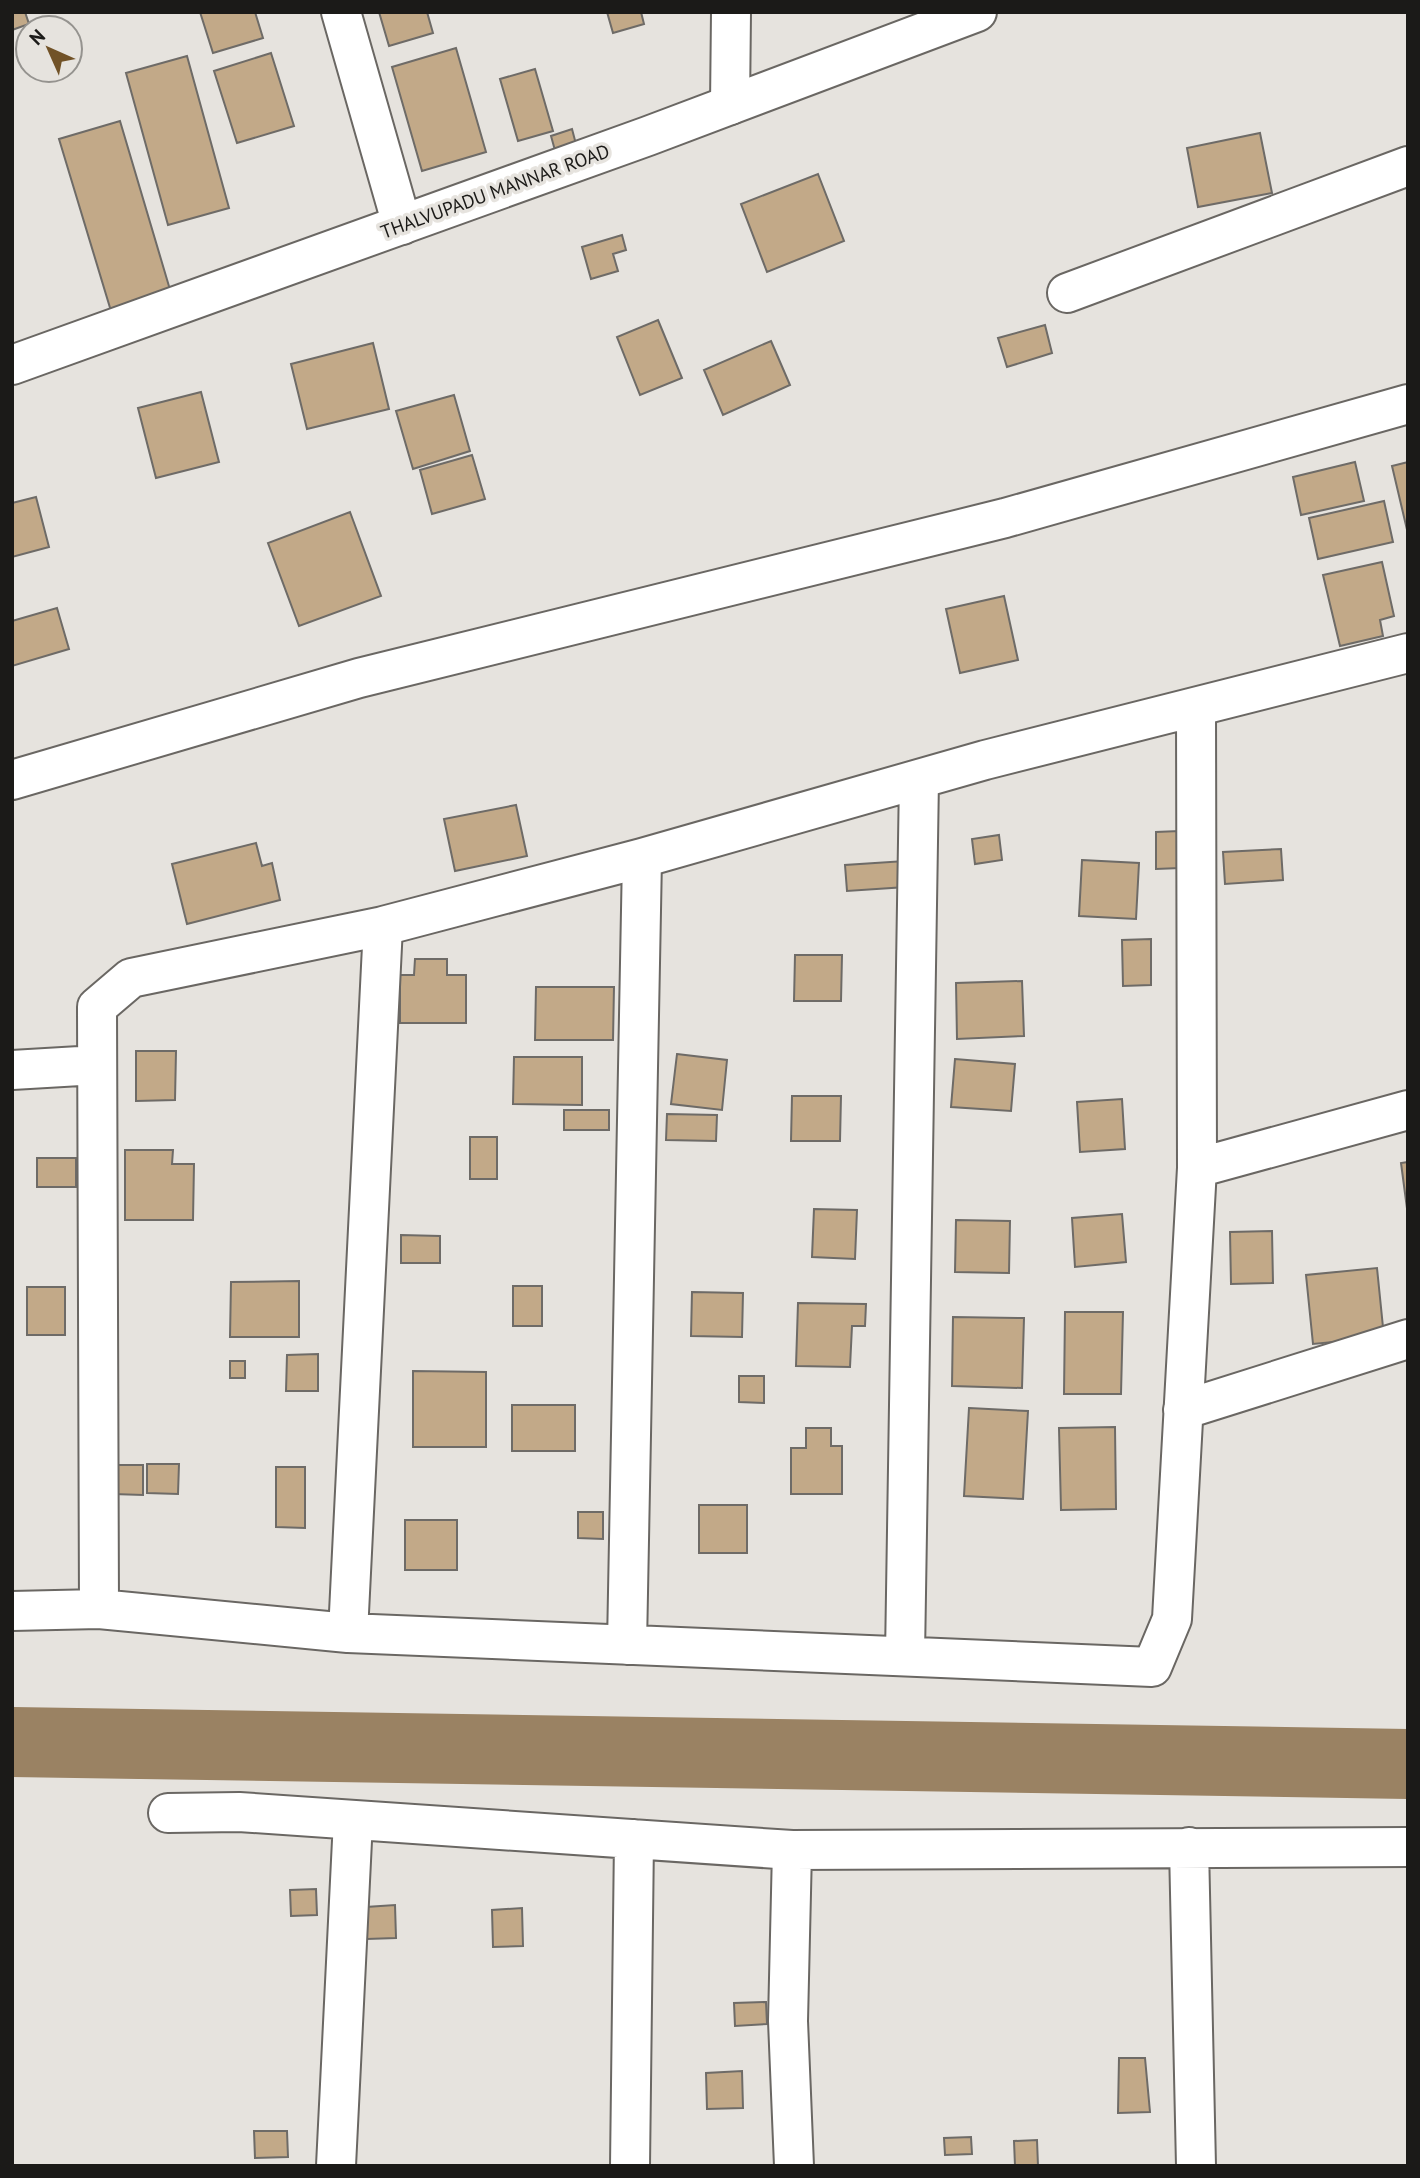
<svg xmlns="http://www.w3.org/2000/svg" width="1420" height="2178" font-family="'PT Sans',sans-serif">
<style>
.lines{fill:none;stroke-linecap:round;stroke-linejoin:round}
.river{stroke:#9a8263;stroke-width:70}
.building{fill:#c2a988;stroke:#6e6b67;stroke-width:2}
.street-casing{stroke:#6a6763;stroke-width:42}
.secondary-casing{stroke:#6a6763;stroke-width:42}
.street{stroke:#fff;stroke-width:38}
.secondary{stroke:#fff;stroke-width:38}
.labels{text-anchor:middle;stroke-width:7;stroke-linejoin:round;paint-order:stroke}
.street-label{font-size:19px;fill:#1b1a18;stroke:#e6e3de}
</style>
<rect width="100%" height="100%" fill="#e6e3de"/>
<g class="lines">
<path class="river" d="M12 1742 1408 1764"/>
</g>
<path class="building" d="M12 12H25L29 24 12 30Z
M200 12H255L263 38 213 53Z
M379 12H427L433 33 389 46Z
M607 12H641L644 24 613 33Z
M456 48 486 152 422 171 392 67Z
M271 53 294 126 237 143 214 71Z
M187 56 229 208 168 225 126 73Z
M535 69 553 131 518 141 500 79Z
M120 121 171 293 111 311 59 139Z
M572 129 577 148 556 154 551 136Z
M1260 133 1272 193 1198 207 1187 148Z
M818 174 844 241 767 272 741 204Z
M622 235 626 250 613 254 618 271 591 279 582 247Z
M658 320 682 378 640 395 617 337Z
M1045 325 1052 353 1007 367 998 338Z
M771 341 790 385 723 415 704 370Z
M373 343 389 409 307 429 291 364Z
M201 392 219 462 156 478 138 408Z
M454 395 470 451 413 469 396 411Z
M472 455 485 499 432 514 420 470Z
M1355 462 1364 501 1301 515 1293 477Z
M1408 462V534L1392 466Z
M36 497 49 547 12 557V503Z
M1384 501 1393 542 1318 559 1309 518Z
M350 512 381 596 299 626 268 543Z
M1382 562 1394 616 1380 620 1383 636 1340 646 1323 575Z
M1004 596 1018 660 960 673 946 609Z
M57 608 69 649 12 666V621Z
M516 805 527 856 455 871 444 819Z
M1179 831 1180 868 1156 869V832Z
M999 835 1002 860 975 864 972 839Z
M256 843 262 866 272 863 280 900 187 924 172 864Z
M1281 849 1283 880 1225 884 1223 852Z
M1082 860 1139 863 1136 919 1079 916Z
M905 861 906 887 847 891 845 865Z
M1151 939V985L1123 986 1122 940Z
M795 955H842L841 1001H794Z
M415 959H447V975H466V1023H400V975H414Z
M1022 981 1024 1036 957 1039 956 983Z
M536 987H614L613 1040H535Z
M136 1051H176L175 1100 136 1101Z
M677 1054 727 1060 722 1110 671 1104Z
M514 1057H582V1105L513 1104Z
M955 1059 1015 1064 1011 1111 951 1107Z
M792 1096H841L840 1141H791Z
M1122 1099 1125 1149 1080 1152 1077 1102Z
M564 1110H609V1130H564Z
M667 1114 717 1115 716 1141 666 1140Z
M470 1137H497V1179H470Z
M125 1150H173L172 1164H194L193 1220H125Z
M37 1158H76V1187H37Z
M1408 1162V1216L1401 1163Z
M814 1209 857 1210 855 1259 812 1257Z
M1122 1214 1126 1262 1075 1267 1072 1218Z
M956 1220 1010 1221 1009 1273 955 1272Z
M1272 1231 1273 1283 1231 1284 1230 1232Z
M401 1235 440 1236V1263H401Z
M1377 1268 1384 1337 1313 1344 1306 1275Z
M299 1281V1337H230L231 1282Z
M513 1286H542V1326H513Z
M27 1287H65V1335H27Z
M692 1292 743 1293 742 1337 691 1336Z
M798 1303 866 1304 865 1326H852L850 1367 796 1366Z
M1065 1312H1123L1121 1394H1064Z
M953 1317 1024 1318 1022 1388 952 1386Z
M318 1354V1391H286L287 1355Z
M230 1361H245V1378H230Z
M413 1371 486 1372V1447H413Z
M739 1376H764V1403L739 1402Z
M512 1405H575V1451H512Z
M969 1408 1028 1411 1023 1499 964 1496Z
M1115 1427 1116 1509 1061 1510 1059 1428Z
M806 1428H831V1446H842V1494H791V1448H806Z
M147 1464H179L178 1494 147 1493Z
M113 1465H143V1495L113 1494Z
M276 1467H305V1528L276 1527Z
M699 1505H747V1553H699Z
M578 1512H603V1539L578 1538Z
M405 1520H457V1570H405Z
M316 1889 317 1915 291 1916 290 1890Z
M395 1905 396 1938 367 1939 366 1907Z
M522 1908 523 1946 493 1947 492 1910Z
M766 2002 767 2024 735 2026 734 2003Z
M1119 2058H1145L1150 2112 1118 2113Z
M742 2071 743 2108 707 2109 706 2073Z
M254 2131H287L288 2157 255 2158Z
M971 2137 972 2154 945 2155 944 2138Z
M1037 2140 1038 2166H1015L1014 2141Z"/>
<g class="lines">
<defs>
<path id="street" d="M341 12 402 225
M730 105 731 12
M1067 293 1408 166
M1408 653 985 760 642 858 383 926 131 978 97 1007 99 1609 348 1633 1152 1667 1172 1619 1197 1168 1408 1110
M1196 707 1197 1168
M12 780 359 678 1005 518 1408 404
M12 1070 97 1065
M1183 1410 1408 1339
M12 1611 99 1609
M348 1633 383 926
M627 1645 642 858
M905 1656 919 779
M168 1813 239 1812 792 1850 1408 1847
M1189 1847 1196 2166
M792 1850 788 2021 794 2166
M336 2166 353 1820
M630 2166 634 1839"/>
<path id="secondary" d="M12 365 648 136 977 12"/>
</defs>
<use href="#street" class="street-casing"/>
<use href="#secondary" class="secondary-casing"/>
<use href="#street" class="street"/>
<use href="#secondary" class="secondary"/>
</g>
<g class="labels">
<g class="street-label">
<text transform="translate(495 191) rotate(-20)" y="7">THALVUPADU MANNAR ROAD</text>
</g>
</g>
<rect width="1420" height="2178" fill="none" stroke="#1b1a18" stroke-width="28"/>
<g transform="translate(49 49) rotate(315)"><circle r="33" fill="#e6e3de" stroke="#95938f" stroke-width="2"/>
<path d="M0-5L12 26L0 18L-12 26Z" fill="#715227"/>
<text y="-10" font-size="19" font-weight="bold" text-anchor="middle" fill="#1b1a18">N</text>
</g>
</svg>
